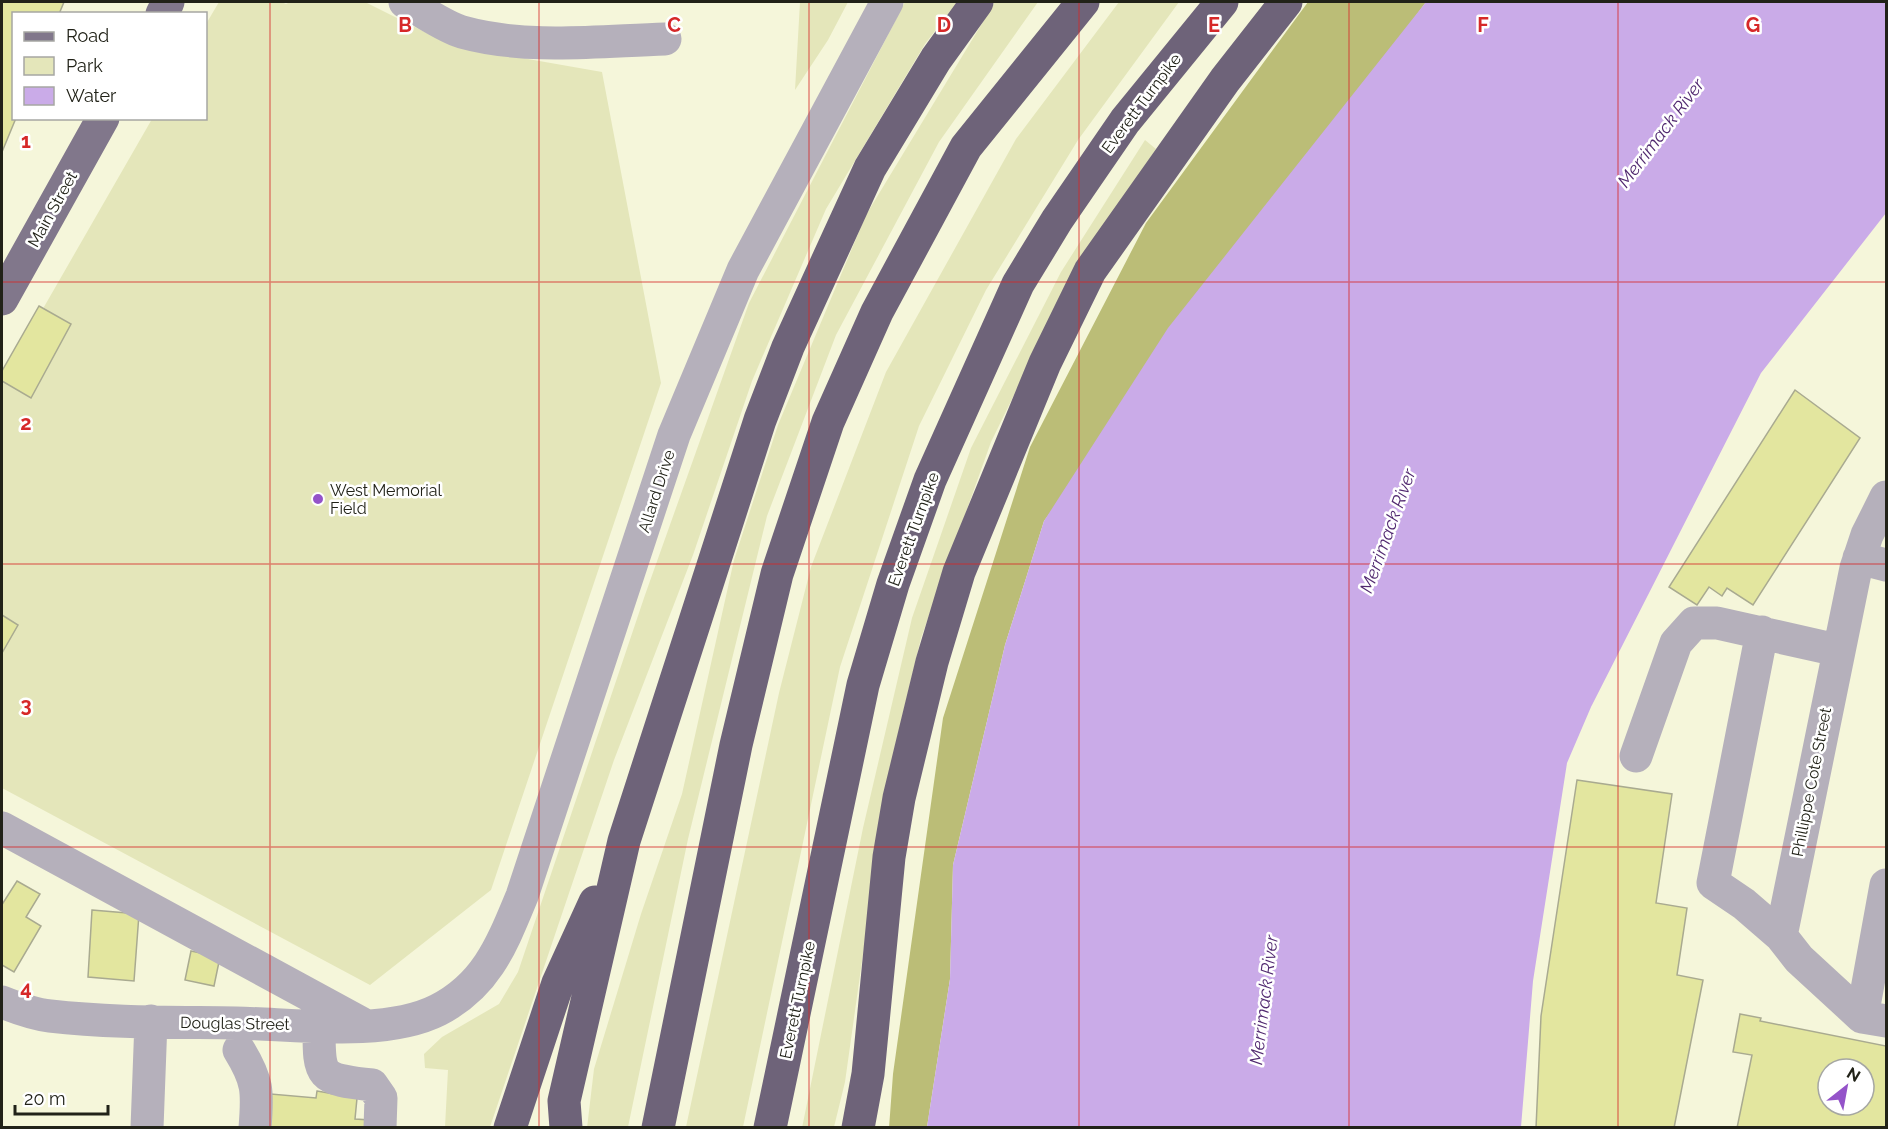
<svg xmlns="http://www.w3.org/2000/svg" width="1888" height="1129" font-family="Raleway,sans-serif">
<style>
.green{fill:#e4e6ba}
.forest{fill:#bbbd77}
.water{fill:#caabe8}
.building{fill:#e3e69f;stroke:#a9aa90;stroke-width:1.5;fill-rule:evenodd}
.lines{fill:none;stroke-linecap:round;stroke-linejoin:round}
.minor{stroke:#b5b0bb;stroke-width:33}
.major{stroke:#81778b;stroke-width:33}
.highway{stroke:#6e6379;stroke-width:33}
.grid{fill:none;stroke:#d62828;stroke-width:1.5;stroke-opacity:0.55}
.poi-dot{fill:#9453c9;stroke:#fff;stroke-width:2}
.labels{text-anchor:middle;stroke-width:5;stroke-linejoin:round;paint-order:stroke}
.street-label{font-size:16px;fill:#212218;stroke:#fff}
.poi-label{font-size:16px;fill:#212218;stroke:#fff;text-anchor:start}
.water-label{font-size:18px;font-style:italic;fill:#512970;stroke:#fff}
.grid-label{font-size:20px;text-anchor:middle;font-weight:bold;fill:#d62828;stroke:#fff;stroke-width:5;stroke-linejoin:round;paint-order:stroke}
</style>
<rect width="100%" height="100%" fill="#f5f6da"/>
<path class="green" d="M219 2H281L286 4 290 2H365L453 46 602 72 661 383 491 890 370 985 2 788V380L152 119 206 118V24Z
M800 2H848L828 40 795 90Z
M905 2H957L925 44 826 209 752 381 693 555 614 760 490 1127H445L448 1070 425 1068 424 1054 442 1037 499 1004 518 972 645 595 749 303Z
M995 2H1038L939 142 836 335 767 516 688 839 628 1127 587 1128 594 1069 641 914 682 794 734 560 778 425 866 215Z
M1119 2H1179L1078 140 986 290 919 426 840 667 743 1127H686L779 693 811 567 886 372 1016 139Z
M1145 140 1156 149 1072 276 991 442 921 638 888 776 845 1082 834 1127 802 1128 863 828 912 618 971 448 1061 272Z"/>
<path class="forest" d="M1308 2H1426L1044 521 1005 645 953 865 950 979 927 1127 889 1128 893 1074 943 718 1030 447 1146 223Z"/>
<path class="water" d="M1426 2H1886V213L1761 373 1591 707 1567 763 1533 981 1521 1127H927L950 979 953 865 1005 645 1044 521 1168 328Z"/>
<path class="building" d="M2 2H64L59 14H14V118H16L2 152Z
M39 306 71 324 31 398 2 381V371Z
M1795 390 1860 438 1753 605 1727 588 1722 596 1709 587 1697 605 1669 587Z
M2 615 18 625 2 653Z
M1577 780 1672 794 1656 903 1687 908 1677 975 1703 980 1674 1128H1536L1541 1016Z
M17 881 40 894 26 917 41 926 14 972 2 965V902L3 903Z
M92 910 139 914 134 981 88 977Z
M191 951 220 957 214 986 185 980Z
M1740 1014 1761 1018 1760 1021 1886 1046V1128H1737L1752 1055 1733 1052ZM1828 1069H1864V1105H1828Z
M317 1091 357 1098 355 1119 370 1120V1128H269L271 1094 316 1098Z"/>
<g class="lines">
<path class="minor" d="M405 2C423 11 443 26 462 32 527 50 599 41 665 39
M1886 497 1867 535 1856 568 1781 936 1799 959 1862 1017 1886 1021
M1859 558 1886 565
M1762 632 1713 883 1744 904 1781 936
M1636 756 1676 643 1694 623H1717L1837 650
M2 828 361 1023
M2 1002C17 1008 33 1014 50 1016 111 1023 174 1022 236 1023 294 1024 385 1037 438 1010 487 985 502 944 522 896L674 435 743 270 887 2
M1862 1017 1886 885
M319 1025C319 1077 318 1079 372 1085L381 1098 380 1128
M239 1050C258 1081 258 1091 255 1128
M147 1128 151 1021"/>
<path class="major" d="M162 14 168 2
M2 299 103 118"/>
<path class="highway" d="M510 1128 558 983 595 902
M566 1128 564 1101 624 841 760 420 788 347 870 168 936 59 977 2
M658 1128 736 745 777 574 828 422 877 312 966 147 1083 2
M770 1128 863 685 893 584 930 480 1018 284 1057 220 1125 121 1222 2
M858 1128 868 1074 889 857 899 798 932 662 959 572 1045 363 1090 271 1225 80 1286 2"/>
</g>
<path class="grid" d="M270 2V1128M539 2V1128M809 2V1128M1079 2V1128M1349 2V1128M1618 2V1128M2 282H1886M2 564H1886M2 847H1886"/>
<circle class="poi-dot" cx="318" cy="499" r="6"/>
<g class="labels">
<g class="street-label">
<text transform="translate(1141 103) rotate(-53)" y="6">Everett Turnpike</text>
<text transform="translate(52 209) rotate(-61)" y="6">Main Street</text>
<text transform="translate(656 491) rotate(-72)" y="6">Allard Drive</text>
<text transform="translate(913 529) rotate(-70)" y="6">Everett Turnpike</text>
<text transform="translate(1811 782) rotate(-79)" y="6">Phillippe Cote Street</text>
<text transform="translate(797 1000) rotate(-78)" y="6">Everett Turnpike</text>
<text transform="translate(235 1023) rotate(1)" y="6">Douglas Street</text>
</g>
<g class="poi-label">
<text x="330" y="496">West Memorial<tspan x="330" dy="18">Field</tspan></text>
</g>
<g class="water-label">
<text transform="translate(1661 133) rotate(-53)" y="6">Merrimack River</text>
<text transform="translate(1388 531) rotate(-70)" y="6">Merrimack River</text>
<text transform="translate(1264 1000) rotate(-83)" y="6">Merrimack River</text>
</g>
</g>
<g class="grid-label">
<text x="405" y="32">B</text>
<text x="674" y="32">C</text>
<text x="944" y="32">D</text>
<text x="1214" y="32">E</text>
<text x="1483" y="32">F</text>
<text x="1753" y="32">G</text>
<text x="26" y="148">1</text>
<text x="26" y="430">2</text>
<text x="26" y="712">3</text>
<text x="26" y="995">4</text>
</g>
<rect width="1888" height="1129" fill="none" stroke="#212218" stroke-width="6"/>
<rect x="12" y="12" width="195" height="108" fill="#ffffff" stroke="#a6a7a3" stroke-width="1.5"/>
<rect x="24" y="32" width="30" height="9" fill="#81778b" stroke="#a6a7a3" stroke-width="1.5"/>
<text x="66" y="42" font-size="18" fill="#212218">Road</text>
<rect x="24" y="57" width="30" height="18" fill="#e4e6ba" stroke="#a6a7a3" stroke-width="1.5"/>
<text x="66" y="72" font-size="18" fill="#212218">Park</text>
<rect x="24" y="87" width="30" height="18" fill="#caabe8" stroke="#a6a7a3" stroke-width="1.5"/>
<text x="66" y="102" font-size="18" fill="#212218">Water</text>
<g transform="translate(1846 1087) rotate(31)"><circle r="28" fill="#ffffff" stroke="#a6a7a3" stroke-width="1.5"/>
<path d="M0-4.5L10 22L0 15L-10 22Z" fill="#9453c9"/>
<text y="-9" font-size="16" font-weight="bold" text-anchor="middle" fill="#212218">N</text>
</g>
<path d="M15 1105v9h93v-9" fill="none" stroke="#212218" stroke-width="3"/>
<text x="24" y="1105" font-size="18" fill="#212218" stroke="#ffffff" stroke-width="4.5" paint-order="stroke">20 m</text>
</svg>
